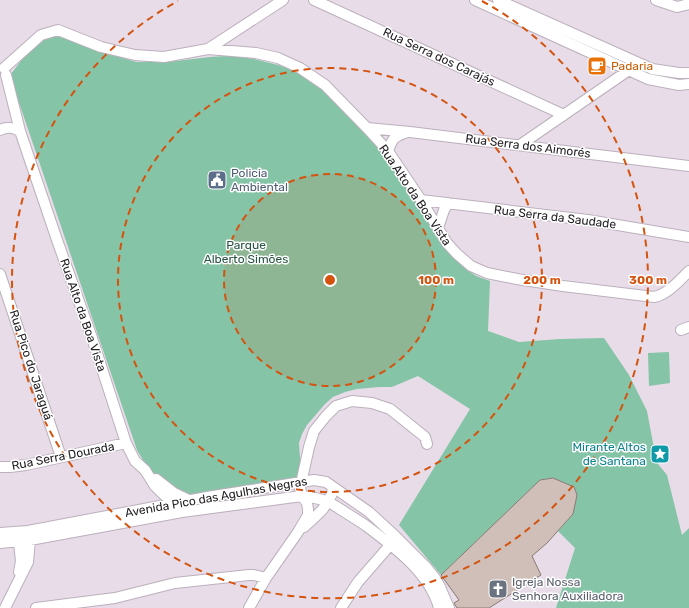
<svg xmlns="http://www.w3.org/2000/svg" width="689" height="608" font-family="Rubik,sans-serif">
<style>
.green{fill:#85c4a7}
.building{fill:#cfbfb8;stroke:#887a73}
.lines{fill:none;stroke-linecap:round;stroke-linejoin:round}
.minor-casing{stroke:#bbb0bc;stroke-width:12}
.minor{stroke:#fff;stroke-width:10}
.ring{fill:none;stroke:#d4530e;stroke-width:2;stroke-dasharray:7 5}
.labels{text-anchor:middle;stroke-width:3;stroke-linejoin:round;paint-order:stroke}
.street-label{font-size:12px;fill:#252125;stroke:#fff}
.food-label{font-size:12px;fill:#c56008;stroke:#fff;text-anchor:start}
.service-label{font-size:12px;fill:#4e5e75;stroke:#fff;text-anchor:start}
.park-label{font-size:12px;fill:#255441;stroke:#fff}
.culture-label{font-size:12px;fill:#0d838f;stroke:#fff;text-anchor:end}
.worship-label{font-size:12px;fill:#5b616d;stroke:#fff;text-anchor:start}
.centre{fill:#d4530e;stroke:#fff;stroke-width:2}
.ring-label{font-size:12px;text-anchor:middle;font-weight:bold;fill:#d4530e;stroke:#fff;stroke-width:3;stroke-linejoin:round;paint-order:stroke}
</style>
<rect width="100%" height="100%" fill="#e7dce8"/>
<path class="green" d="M56 35 60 36 113 55 136 62H167L210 57 227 56 242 57 254 59 278 65 293 70 307 77 327 93 379 149 388 160 400 180 425 214 452 255 465 268 476 276 490 281 488 331 519 342 560 339 604 338 629 375 647 411 653 443 658 464 667 475 682 535 689 528V608H556L575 548 558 531 573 514 577 495 574 487 553 478 540 480 441 575 399 525 470 409 418 376 392 387H379L357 389 345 392 333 397 325 404 307 425 302 434 299 443 301 472 298 478 192 498 155 475 146 465 137 450 11 79V74L23 58 41 40Z
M669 352 670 383 649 386 648 353Z"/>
<path class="building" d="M553 478 574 487 577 495 573 514 547 543 532 556 541 575 489 608H457L454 603 459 600 441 575 540 480Z"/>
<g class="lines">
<defs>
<path id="minor" d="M314 0 564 115
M475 0 648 79 679 85 689 84
M498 0 652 69 679 73H689
M656 0 677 7 689 4
M208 49 283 0
M4 68 41 35 58 30 101 47 135 55 164 57 208 49 256 53 278 58 300 68 325 85 367 128 388 151 421 200 447 243 457 254 471 266 487 273 517 279 563 286 654 297C667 295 680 280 689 271
M6 75 20 131 57 240 92 338 126 443 135 461 145 470 155 486 164 495 175 503 178 507
M367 128 410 132 689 166
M0 130C8 126 13 128 20 131
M520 145 629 70
M388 151C392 139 394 136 408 132
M421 200 588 220 689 237
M438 228 444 210 448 203
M0 274 61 457
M681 330 689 327
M0 467H10L26 465 126 443
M156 479 174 493 191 501
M304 527 315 517 323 509 332 494 333 487
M0 533 28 531 207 497 314 480 326 482 369 512 394 535 427 568 435 578 440 587 449 608
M18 534 21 561 19 572
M0 543 30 540 182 512 302 496C310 497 318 498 326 501 330 502 333 505 337 507 346 513 356 519 365 525 393 546 430 573 439 608
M5 608 28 562 30 540 29 535
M36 608 115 598 175 583 249 575H254L266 578
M249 608 266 578 298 532 308 515V509L307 503 302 496 300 488 309 447 314 431 326 416 336 406 352 401 372 403 390 409 425 437 427 444
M341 608 358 582 391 544 393 538"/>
</defs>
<use href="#minor" class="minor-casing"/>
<use href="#minor" class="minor"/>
</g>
<circle cx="330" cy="280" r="106" fill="#d4530e" fill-opacity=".12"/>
<g class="ring">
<circle cx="330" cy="280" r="106"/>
<circle cx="330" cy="280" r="212"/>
<path d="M482 1A318 318 0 1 1 178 1"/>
</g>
<defs>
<symbol id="cafe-square" viewBox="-11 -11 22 22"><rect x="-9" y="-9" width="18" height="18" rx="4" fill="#e8710a" stroke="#fff"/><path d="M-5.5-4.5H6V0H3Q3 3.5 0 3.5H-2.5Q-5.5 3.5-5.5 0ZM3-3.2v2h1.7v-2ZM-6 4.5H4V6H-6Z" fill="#fff"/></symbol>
<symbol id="civic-square" viewBox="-11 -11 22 22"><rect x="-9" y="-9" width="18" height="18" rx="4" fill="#5c6f8a" stroke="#fff"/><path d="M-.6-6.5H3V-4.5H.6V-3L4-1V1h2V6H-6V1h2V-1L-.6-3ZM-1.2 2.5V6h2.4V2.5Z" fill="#fff"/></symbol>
<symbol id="sight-square" viewBox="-11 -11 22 22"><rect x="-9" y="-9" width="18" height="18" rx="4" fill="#0f9aa8" stroke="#fff"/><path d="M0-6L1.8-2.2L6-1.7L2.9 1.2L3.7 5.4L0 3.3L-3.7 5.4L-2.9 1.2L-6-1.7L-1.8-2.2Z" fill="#fff"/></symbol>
<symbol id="church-square" viewBox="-11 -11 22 22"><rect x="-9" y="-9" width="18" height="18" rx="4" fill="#6b7280" stroke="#fff"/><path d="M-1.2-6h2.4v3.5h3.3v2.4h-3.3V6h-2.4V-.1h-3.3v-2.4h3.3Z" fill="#fff"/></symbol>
</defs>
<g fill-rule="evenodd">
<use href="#cafe-square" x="586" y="55" width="22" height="22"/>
<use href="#civic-square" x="206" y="169" width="22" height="22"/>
<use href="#sight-square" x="649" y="443" width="22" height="22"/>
<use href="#church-square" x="487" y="578" width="22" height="22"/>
</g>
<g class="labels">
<g class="street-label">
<text transform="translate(439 57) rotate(25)" y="4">Rua Serra dos Carajás</text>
<text transform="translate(528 146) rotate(7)" y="4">Rua Serra dos Aimorés</text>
<text transform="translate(415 195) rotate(56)" y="4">Rua Alto da Boa Vista</text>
<text transform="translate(555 217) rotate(7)" y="4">Rua Serra da Saudade</text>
<text transform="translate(83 315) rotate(71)" y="4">Rua Alto da Boa Vista</text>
<text transform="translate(31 365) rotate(72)" y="4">Rua Pico do Jaraguá</text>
<text transform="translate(63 456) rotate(-11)" y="4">Rua Serra Dourada</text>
<text transform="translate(216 497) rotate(-10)" y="4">Avenida Pico das Agulhas Negras</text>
</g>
<g class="food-label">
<text x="611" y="70">Padaria</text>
</g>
<g class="service-label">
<text x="231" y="177">Policia<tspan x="231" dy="14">Ambiental</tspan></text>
</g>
<g class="park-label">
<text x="246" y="249">Parque<tspan x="246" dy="14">Alberto Simões</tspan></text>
</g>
<g class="culture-label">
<text x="646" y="451">Mirante Altos<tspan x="646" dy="14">de Santana</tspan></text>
</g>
<g class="worship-label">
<text x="512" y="586">Igreja Nossa<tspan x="512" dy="14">Senhora Auxiliadora</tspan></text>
</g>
</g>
<circle cx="330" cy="280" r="6" class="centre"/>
<g class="ring-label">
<text x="436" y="284">100 m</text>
<text x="542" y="284">200 m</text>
<text x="648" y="284">300 m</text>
</g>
</svg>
